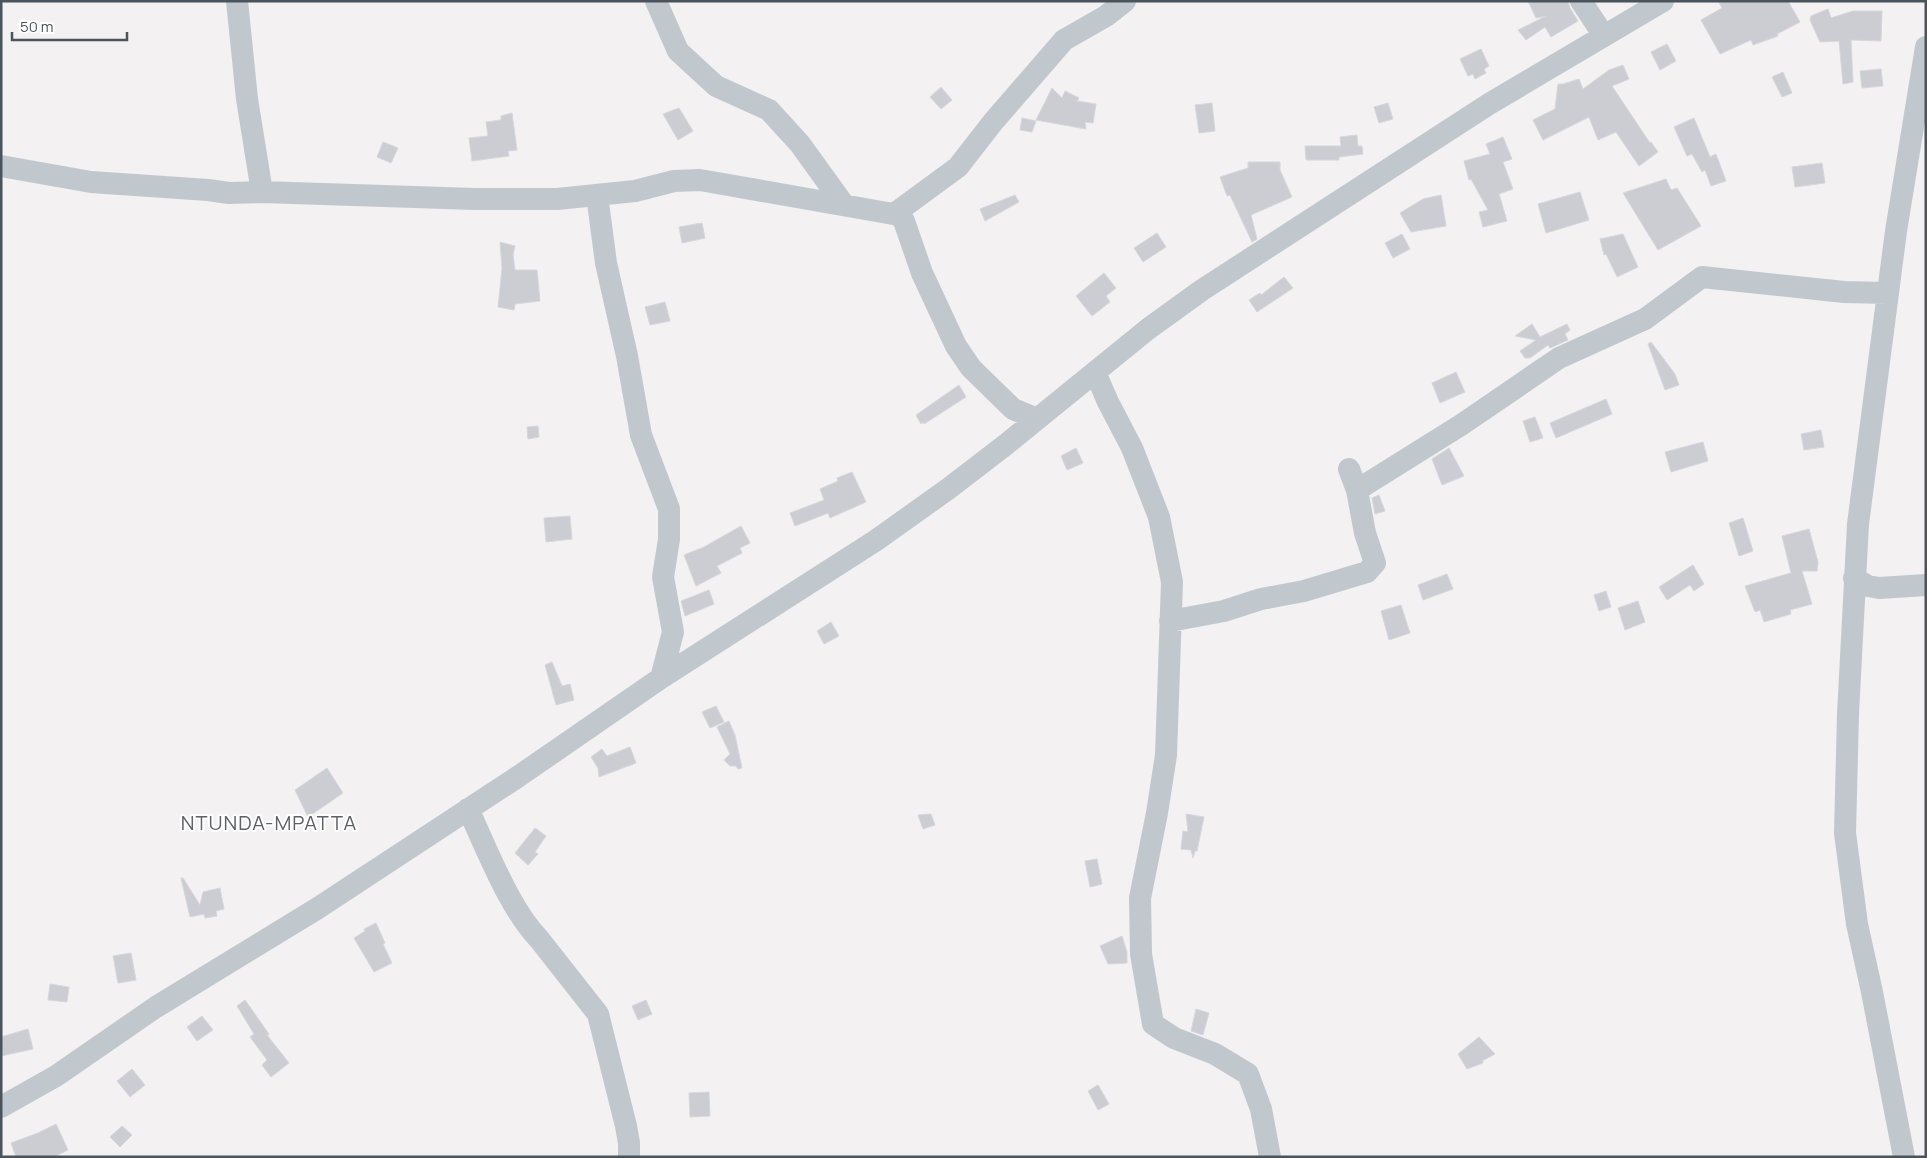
<svg xmlns="http://www.w3.org/2000/svg" width="1927" height="1158" font-family="Manrope,sans-serif">
<style>
.building{fill:#cbcdd3;stroke:#d6d7dc}
.lines{fill:none;stroke-linecap:round;stroke-linejoin:round}
.minor{stroke:#c0c8ce;stroke-width:22}
.labels{text-anchor:middle;stroke-width:4;stroke-linejoin:round;paint-order:stroke}
.quarter-label{font-size:20px;letter-spacing:1px;fill:#5e6165;stroke:#fff}
</style>
<rect width="100%" height="100%" fill="#f3f1f1"/>
<path class="building" d="M1528 1H1568L1570 8 1578 21 1551 37 1545 27 1526 40 1518 30 1546 16 1536 18Z
M1718 1H1788L1800 22 1777 34 1778 36 1753 45 1751 40 1720 54 1701 20 1722 8Z
M1828 9 1831 18 1853 11H1882L1881 41 1851 40 1853 82 1843 84 1839 41 1820 42 1810 20 1811 16Z
M1667 44 1676 61 1660 70 1651 52Z
M1481 49 1489 66 1484 69 1486 73 1475 79 1473 74 1468 76 1460 59Z
M1623 65 1629 79 1612 86 1650 143 1651 142 1658 152 1639 166 1616 132 1598 140 1589 117 1543 140 1533 120 1555 109 1558 84H1563L1579 79 1583 89 1609 70Z
M1881 69 1883 86 1862 88 1860 71Z
M1783 72 1792 93 1782 97 1772 77Z
M941 87 952 100 941 109 930 97Z
M1052 88 1062 98 1065 91 1079 98 1077 101 1096 104 1093 123 1085 122 1086 129 1036 120Z
M1212 103 1215 131 1199 133 1195 105Z
M1388 103 1393 119 1379 123 1374 107Z
M679 108 693 131 678 140 663 114Z
M512 113 517 150 508 151 509 156 472 161 469 138 488 136 486 122 501 120V116Z
M1022 118 1036 121 1032 132 1020 130Z
M1694 118 1710 157 1716 154 1726 181 1711 186 1705 170 1702 172 1692 154 1687 156 1674 127Z
M1357 135 1358 146H1362L1363 154 1339 157V160H1306L1305 146H1341L1340 137Z
M1503 137 1512 159 1503 162 1513 189 1499 194 1507 221 1483 227 1479 212 1488 210 1471 179 1469 180 1464 161 1490 154 1486 144Z
M383 142 398 148 391 163 377 157Z
M1248 162H1280V170L1292 197 1251 215 1257 239 1252 242 1230 195 1227 196 1220 177 1248 168Z
M1822 163 1825 183 1795 187 1792 167Z
M1666 179 1671 190 1677 188 1701 226 1658 250 1623 193Z
M1580 192 1589 220 1546 233 1538 204Z
M1015 195 1019 202 985 221 980 209Z
M1441 195 1446 226 1411 232 1400 213 1423 199Z
M702 223 705 238 682 243 679 227Z
M1157 233 1166 247 1143 262 1134 248Z
M1402 234 1410 249 1393 258 1385 243Z
M1623 234 1638 267 1617 277 1606 254 1604 255 1600 239Z
M500 242 515 246 513 255 515 270H537L540 301 515 304 514 310 498 307 502 268Z
M1104 273 1116 288 1106 296 1110 302 1092 316 1076 296Z
M1284 277 1293 288 1257 312 1249 300 1260 293 1261 295Z
M665 302 670 321 650 325 645 307Z
M1532 324 1540 337 1567 324 1570 330 1565 334 1568 340 1550 348 1548 345 1530 358H1525L1520 351 1536 340 1515 336Z
M1651 342 1675 374 1679 385 1665 390 1648 344Z
M1456 372 1465 392 1440 403 1432 383Z
M959 385 966 397 924 424 923 422 921 424 916 415Z
M1606 399 1612 414 1556 438 1550 423Z
M1535 417 1543 438 1530 442 1523 421Z
M538 426 539 437 528 439 527 427Z
M1821 430 1824 447 1804 450 1801 434Z
M1703 442 1708 461 1671 472 1665 452Z
M1076 448 1083 463 1067 470 1061 456Z
M1449 448 1464 476 1442 485 1432 459Z
M852 472 866 502 830 518 828 513 795 526 790 513 824 500 820 489 838 481 837 478Z
M1379 495 1385 511 1375 514 1372 498Z
M570 516 572 539 546 542 544 518Z
M1743 518 1753 551 1739 556 1729 523Z
M741 526 750 543 740 548 742 553 717 566 721 573 696 586 684 555 704 547Z
M1809 529 1818 562 1817 571H1802L1812 604 1790 610 1791 614 1764 622 1760 610 1755 612 1745 586 1791 573 1782 536Z
M1693 565 1704 584 1694 591 1690 585 1667 600 1659 587Z
M1447 574 1453 589 1423 600 1418 585Z
M709 590 714 604 685 616 681 601Z
M1606 591 1611 607 1599 611 1594 595Z
M1638 601 1645 622 1625 630 1618 608Z
M1401 605 1410 633 1389 640 1381 611Z
M831 622 839 636 824 644 817 631Z
M552 662 562 686 570 684 574 700 556 705 545 665Z
M716 706 724 722 710 728 702 712Z
M729 721 735 735 742 768 738 769 736 766H730L724 760 730 754 717 727Z
M630 747 636 763 599 777 598 768 591 757 602 749 607 756Z
M327 768 343 793 308 817 295 790Z
M931 814 935 825 923 829 918 815Z
M1186 814 1204 817 1197 851H1195L1193 858 1191 850 1181 849 1183 831 1188 832Z
M535 828 546 836 535 852 538 854 528 865 515 853Z
M1097 859 1102 884 1090 887 1085 861Z
M181 878H183L200 905 203 892 220 888 224 909 216 911 217 916 205 918 204 914 190 917Z
M376 923 385 943 383 944 392 963 374 972 354 938 365 931 364 929Z
M1122 936 1127 952V963L1108 964 1100 946Z
M131 953 136 980 118 983 113 956Z
M50 984 69 987 67 1002 48 1000Z
M245 1000 269 1034 267 1035 289 1063 271 1077 262 1065 267 1060 250 1037 254 1034 237 1006Z
M646 1000 652 1014 638 1020 632 1006Z
M1196 1009 1209 1013 1203 1035 1191 1031Z
M202 1016 213 1030 197 1041 187 1027Z
M28 1029 33 1049 1 1056V1037Z
M1479 1037 1495 1054 1482 1061 1483 1063 1467 1069 1458 1054Z
M132 1069 145 1085 130 1097 117 1081Z
M1098 1085 1109 1104 1098 1110 1088 1091Z
M709 1092 710 1116 690 1117 689 1093Z
M56 1124 68 1150 54 1157H16L11 1143 38 1133Z
M122 1126 132 1135 120 1147 110 1137Z"/>
<g class="lines">
<path class="minor" d="M237 1 247 99 262 192
M656 1 678 51 716 86 769 110 800 144 844 205
M1581 1 1604 36
M1 166 91 182 208 190 229 193 262 192 475 199H557L635 191 674 181 700 180 899 215 904 221 922 273 956 346 971 368 1013 409 1037 419
M597 195 606 263 627 356 641 435 669 509V539L663 577 673 632 661 678
M894 214 958 167 993 122 1064 40 1106 16 1125 1
M1095 372 1108 402 1132 448 1159 517 1172 582 1166 755 1157 813 1140 898 1141 954 1153 1024 1174 1038 1215 1054 1248 1074 1261 1109 1270 1157
M1357 490 1461 425 1559 358 1645 319 1702 277 1844 292 1888 293
M1854 578 1868 586 1879 588 1926 585
M1170 621 1224 611 1261 599 1304 591 1367 572 1375 563 1365 533 1357 490 1349 469
M468 809C487 849 509 908 539 939L598 1014 626 1126 629 1143V1157
M1 1107 56 1076 156 1007 318 908 519 776 661 678 875 541 948 489 1004 446 1148 329 1202 290 1489 104 1663 1
M1904 1157 1872 992 1857 924 1845 833 1848 714 1858 524 1896 231 1926 47"/>
</g>
<g class="labels">
<g class="quarter-label">
<text x="269" y="830">NTUNDA-MPATTA</text>
</g>
</g>
<rect width="1927" height="1158" fill="none" stroke="#4a545d" stroke-width="5"/>
<path d="M12 32v8h115v-8" fill="none" stroke="#4a545d" stroke-width="2.5"/>
<text x="20" y="32" font-size="15" fill="#4a545d" stroke="#ffffff" stroke-width="4" paint-order="stroke">50 m</text>
</svg>
